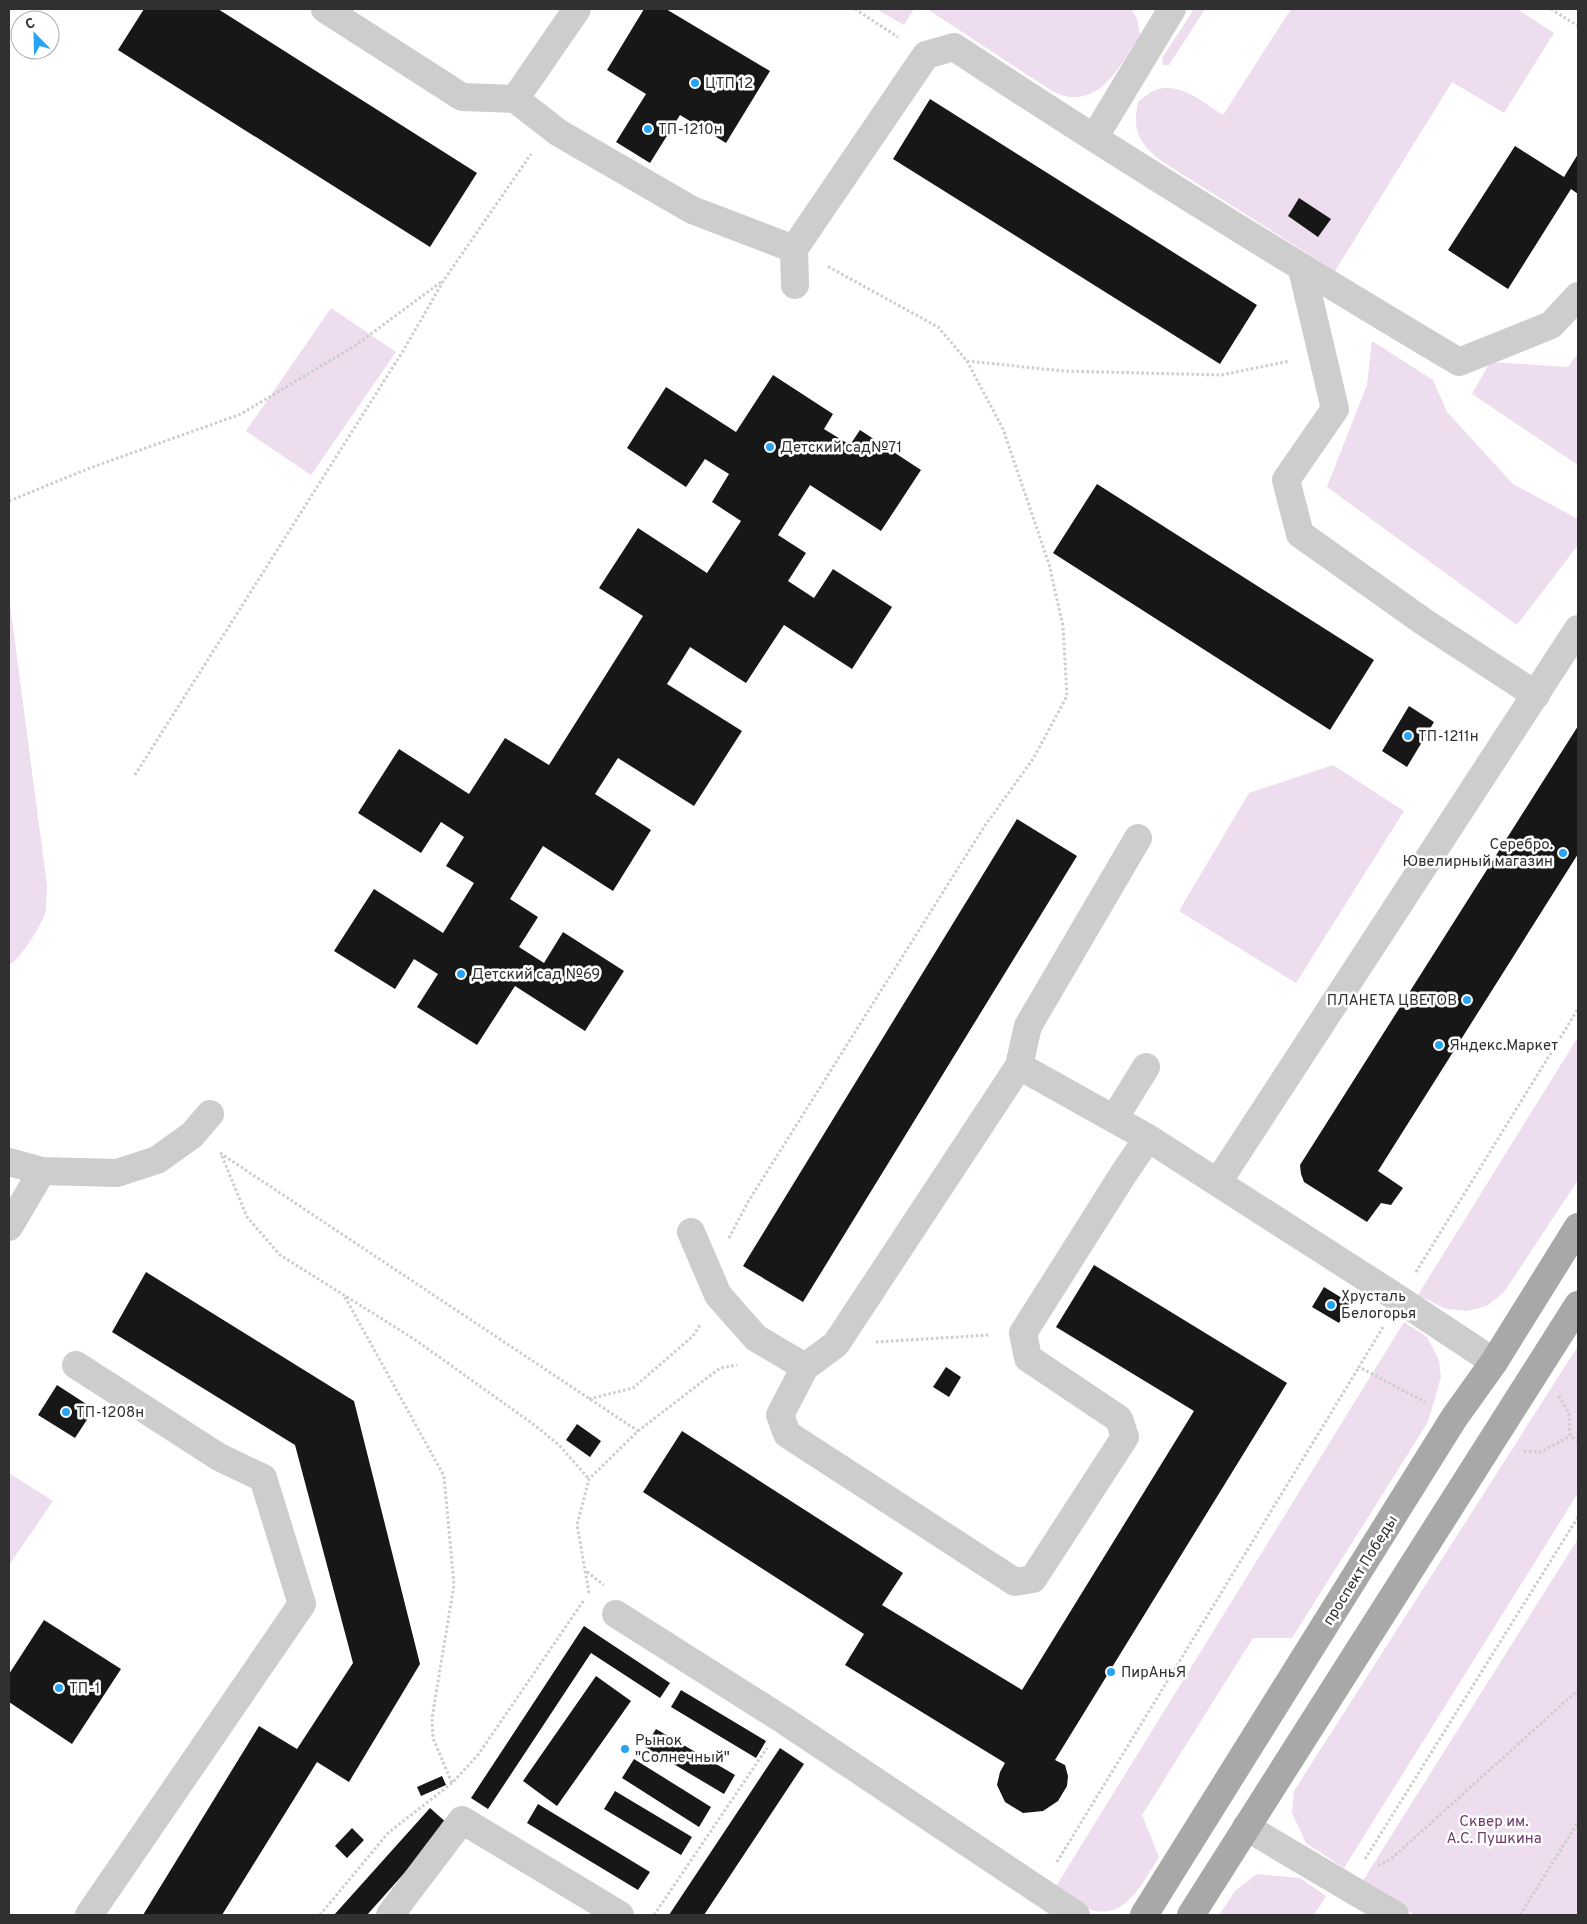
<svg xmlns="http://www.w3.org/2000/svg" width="1587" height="1924" font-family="Overpass,sans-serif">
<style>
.green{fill:#edddee}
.building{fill:#171717}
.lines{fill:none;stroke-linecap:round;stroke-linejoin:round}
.path{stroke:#cdcdcd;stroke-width:3;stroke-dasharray:2.5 2.5;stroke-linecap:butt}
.minor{stroke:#cdcdcd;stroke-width:28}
.major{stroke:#a8a8a8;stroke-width:28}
.poi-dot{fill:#26a4f3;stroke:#fff;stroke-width:2}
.labels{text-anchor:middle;stroke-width:5;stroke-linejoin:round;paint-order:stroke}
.poi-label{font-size:15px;fill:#303030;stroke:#fff;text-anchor:start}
.street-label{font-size:15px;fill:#303030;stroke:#fff}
.park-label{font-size:15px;fill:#703970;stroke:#fff}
</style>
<rect width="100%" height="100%" fill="#fff"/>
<path class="green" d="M876 9H914L904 25Z
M927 9H1131L1137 18 1140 35C1123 60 1106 100 1070 97 1065 97 1057 93 1052 91Z
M1194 9H1205L1169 65H1163L1162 58Z
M1291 9H1517L1554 33 1504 113 1452 82 1335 271 1163 162C1139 143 1132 133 1138 102 1143 98 1149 93 1155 90 1180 81 1204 103 1223 115Z
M331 308 396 352 311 475 246 431Z
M1372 341 1433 380 1447 412 1513 484 1578 519V545L1517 625 1327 487 1367 385Z
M1578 353V465L1472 394 1490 362 1568 367Z
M9 596 47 886C46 895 47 906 45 914 40 927 20 960 9 965Z
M1333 765 1404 811 1296 983 1179 911 1249 793Z
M1578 1037V1180L1504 1292 1487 1306 1467 1311 1446 1309 1418 1295Z
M1404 1322 1427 1337 1439 1360 1441 1377 1428 1422 1292 1638H1253L1142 1815 1159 1857C1143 1881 1127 1920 1092 1910 1081 1906 1065 1894 1055 1888Z
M1578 1346V1493L1344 1868 1306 1843 1292 1813 1294 1791Z
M9 1473 53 1501 9 1565Z
M1578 1539V1915H1415L1362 1882Z
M1257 1874 1300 1878 1326 1896 1314 1915H1219L1235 1891Z"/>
<path class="building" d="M144 9H218L477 173 430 247 118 50Z
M644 9H666L770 71 726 143 680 115 650 163 616 142 646 94 607 70Z
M930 99 1257 305 1220 364 893 159Z
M1515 146 1564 177 1578 154V194L1571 189 1508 289 1448 250Z
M1299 198 1331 219 1318 237 1288 216Z
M773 375 833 414 824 429 850 445 860 430 921 470 881 531 810 485 778 535 806 553 788 581 814 598 833 569 892 607 852 669 784 625 746 683 690 647 667 684 742 731 694 806 618 758 595 794 651 830 613 891 543 846 510 899 538 917 519 947 544 963 563 932 624 971 585 1031 515 986 477 1045 417 1007 438 974 414 959 395 989 334 951 374 889 443 933 474 883 446 866 464 837 441 822 421 853 358 813 399 749 469 794 505 738 549 765 643 616 599 588 638 528 707 573 741 521 712 502 729 474 705 459 686 487 627 448 666 387 736 432Z
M1097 484 1374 660 1330 730 1053 553Z
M1409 706 1434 722 1407 767 1382 751Z
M1578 726V854L1378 1171 1403 1188 1391 1205 1381 1203 1367 1222 1304 1182 1301 1174 1300 1165Z
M1017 819 1077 856 803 1302 743 1266Z
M1094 1265 1287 1383 1055 1760 1065 1765 1068 1776 1067 1786 1058 1801 1043 1811 1023 1813 1005 1802 997 1785 1000 1772 1005 1763 845 1665 864 1634 643 1492 682 1431 903 1573 882 1605 1022 1690 1194 1411 1056 1327Z
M146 1272 354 1401 420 1664 349 1782 317 1762 222 1915H143L259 1726 297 1749 353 1663 295 1445 112 1332Z
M1324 1287 1350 1303 1339 1323 1312 1307Z
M946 1367 961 1377 949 1397 933 1387Z
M57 1385 94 1409 75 1438 38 1415Z
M577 1424 601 1441 590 1457 566 1440Z
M44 1620 121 1669 72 1744 9 1702V1674Z
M584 1626 670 1683 660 1698 591 1653 488 1809 471 1798Z
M596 1676 631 1701 557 1806 523 1781Z
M681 1690 766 1741 756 1758 671 1707Z
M656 1729 735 1775 724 1794 645 1747Z
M780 1748 804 1764 704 1915H669Z
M634 1759 711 1807 699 1827 622 1778Z
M442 1776 446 1785 421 1796 417 1787Z
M615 1791 692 1837 681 1855 604 1809Z
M538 1804 650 1872 638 1890 527 1823Z
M430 1808 448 1824 367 1915H334Z
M352 1828 364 1840 347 1858 335 1846Z"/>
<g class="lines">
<path class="path" d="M855 9 898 37
M1551 9 1578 26
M967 361 1064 371 1221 375 1290 361
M9 501 90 468 241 414 356 345 441 282
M135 775 403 351 444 280 531 154
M220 1153 638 1431
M222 1156 247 1217 280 1255 414 1339 533 1424 559 1445 589 1479
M729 1238 748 1202 984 827 1033 759 1067 696 1063 626 1049 564 1003 429 967 361 938 327 827 266
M1416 1272 1578 1009
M345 1297 444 1476 454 1585 432 1718 433 1738 452 1783
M1383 1327 1359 1367 1425 1402
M876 1342 990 1335
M1559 1396 1569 1413 1570 1436 1578 1441
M589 1399 633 1388 693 1336 700 1325
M1524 1451 1541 1452 1570 1436
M587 1572 604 1585
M589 1593 577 1525 589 1479 638 1431 720 1368 737 1365
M1365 1859 1578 1517
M1057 1862 1359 1367
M1378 1865 1390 1860 1578 1690
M320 1915 388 1833 452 1783 478 1755 584 1600
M654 1915 767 1748
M1520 1915 1578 1822"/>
<path class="minor" d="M325 9 462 97 515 99 559 133 692 210 794 249 926 55 954 47C1120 157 1288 260 1459 362L1551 325 1578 296
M515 99 577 9
M1094 138 1172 9
M794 249 795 285
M1302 269 1335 409 1286 480 1300 534 1424 622 1536 695
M1138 838 1028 1026 1019 1066 836 1344 805 1367 780 1415 787 1434 1015 1582 1033 1579 1125 1437 1119 1419 1028 1358 1023 1333 1124 1173 1148 1138
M1019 1066 1148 1138 1399 1299 1494 1362
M1114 1119 1146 1067
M9 1162 42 1171
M1218 1182 1578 629
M9 1227 42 1171 117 1173 157 1160 192 1135 210 1114
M691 1232 718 1295 756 1338 805 1367
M76 1365 219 1457 263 1478 302 1604 89 1915
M616 1614 785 1721 1076 1915
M1246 1827 1395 1915
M390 1915 462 1820 620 1915"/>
<path class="major" d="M1144 1915 1454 1418 1494 1362 1578 1227
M1191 1915 1578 1305"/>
</g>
<g class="poi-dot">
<circle cx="695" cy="83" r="5"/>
<circle cx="648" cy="129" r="5"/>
<circle cx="770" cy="447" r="5"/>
<circle cx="1408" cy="736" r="5"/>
<circle cx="1563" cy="853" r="5"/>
<circle cx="461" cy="974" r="5"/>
<circle cx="1467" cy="1000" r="5"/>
<circle cx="1439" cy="1045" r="5"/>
<circle cx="1331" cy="1305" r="5"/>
<circle cx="66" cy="1412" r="5"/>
<circle cx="1111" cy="1672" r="5"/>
<circle cx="59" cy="1688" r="5"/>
<circle cx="625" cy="1749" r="5"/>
</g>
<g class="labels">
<g class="poi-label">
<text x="705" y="88">ЦТП 12</text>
<text x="658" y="134">ТП-1210н</text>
<text x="780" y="452">Детский сад№71</text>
<text x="1418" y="741">ТП-1211н</text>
<text x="1553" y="849" text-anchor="end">Серебро.<tspan x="1553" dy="17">Ювелирный магазин</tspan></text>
<text x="471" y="979">Детский сад №69</text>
<text x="1457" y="1005" text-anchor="end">ПЛАНЕТА ЦВЕТОВ</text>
<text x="1449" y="1050">Яндекс.Маркет</text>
<text x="1341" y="1301">Хрусталь<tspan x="1341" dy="17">Белогорья</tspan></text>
<text x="76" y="1417">ТП-1208н</text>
<text x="1121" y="1677">ПирАньЯ</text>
<text x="69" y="1693">ТП-1</text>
<text x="635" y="1745">Рынок<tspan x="635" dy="17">"Солнечный"</tspan></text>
</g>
<g class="street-label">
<text transform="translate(1360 1570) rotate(-58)" y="5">проспект Победы</text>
</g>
<g class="park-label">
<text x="1494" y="1826">Сквер им.<tspan x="1494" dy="17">А.С. Пушкина</tspan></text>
</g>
</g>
<rect width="1587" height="1924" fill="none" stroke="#303030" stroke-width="20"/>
<g transform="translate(35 35) rotate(337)"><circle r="24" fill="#ffffff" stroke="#acacac"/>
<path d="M0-4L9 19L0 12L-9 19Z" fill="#26a4f3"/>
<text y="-8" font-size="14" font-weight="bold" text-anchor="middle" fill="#303030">С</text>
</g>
</svg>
